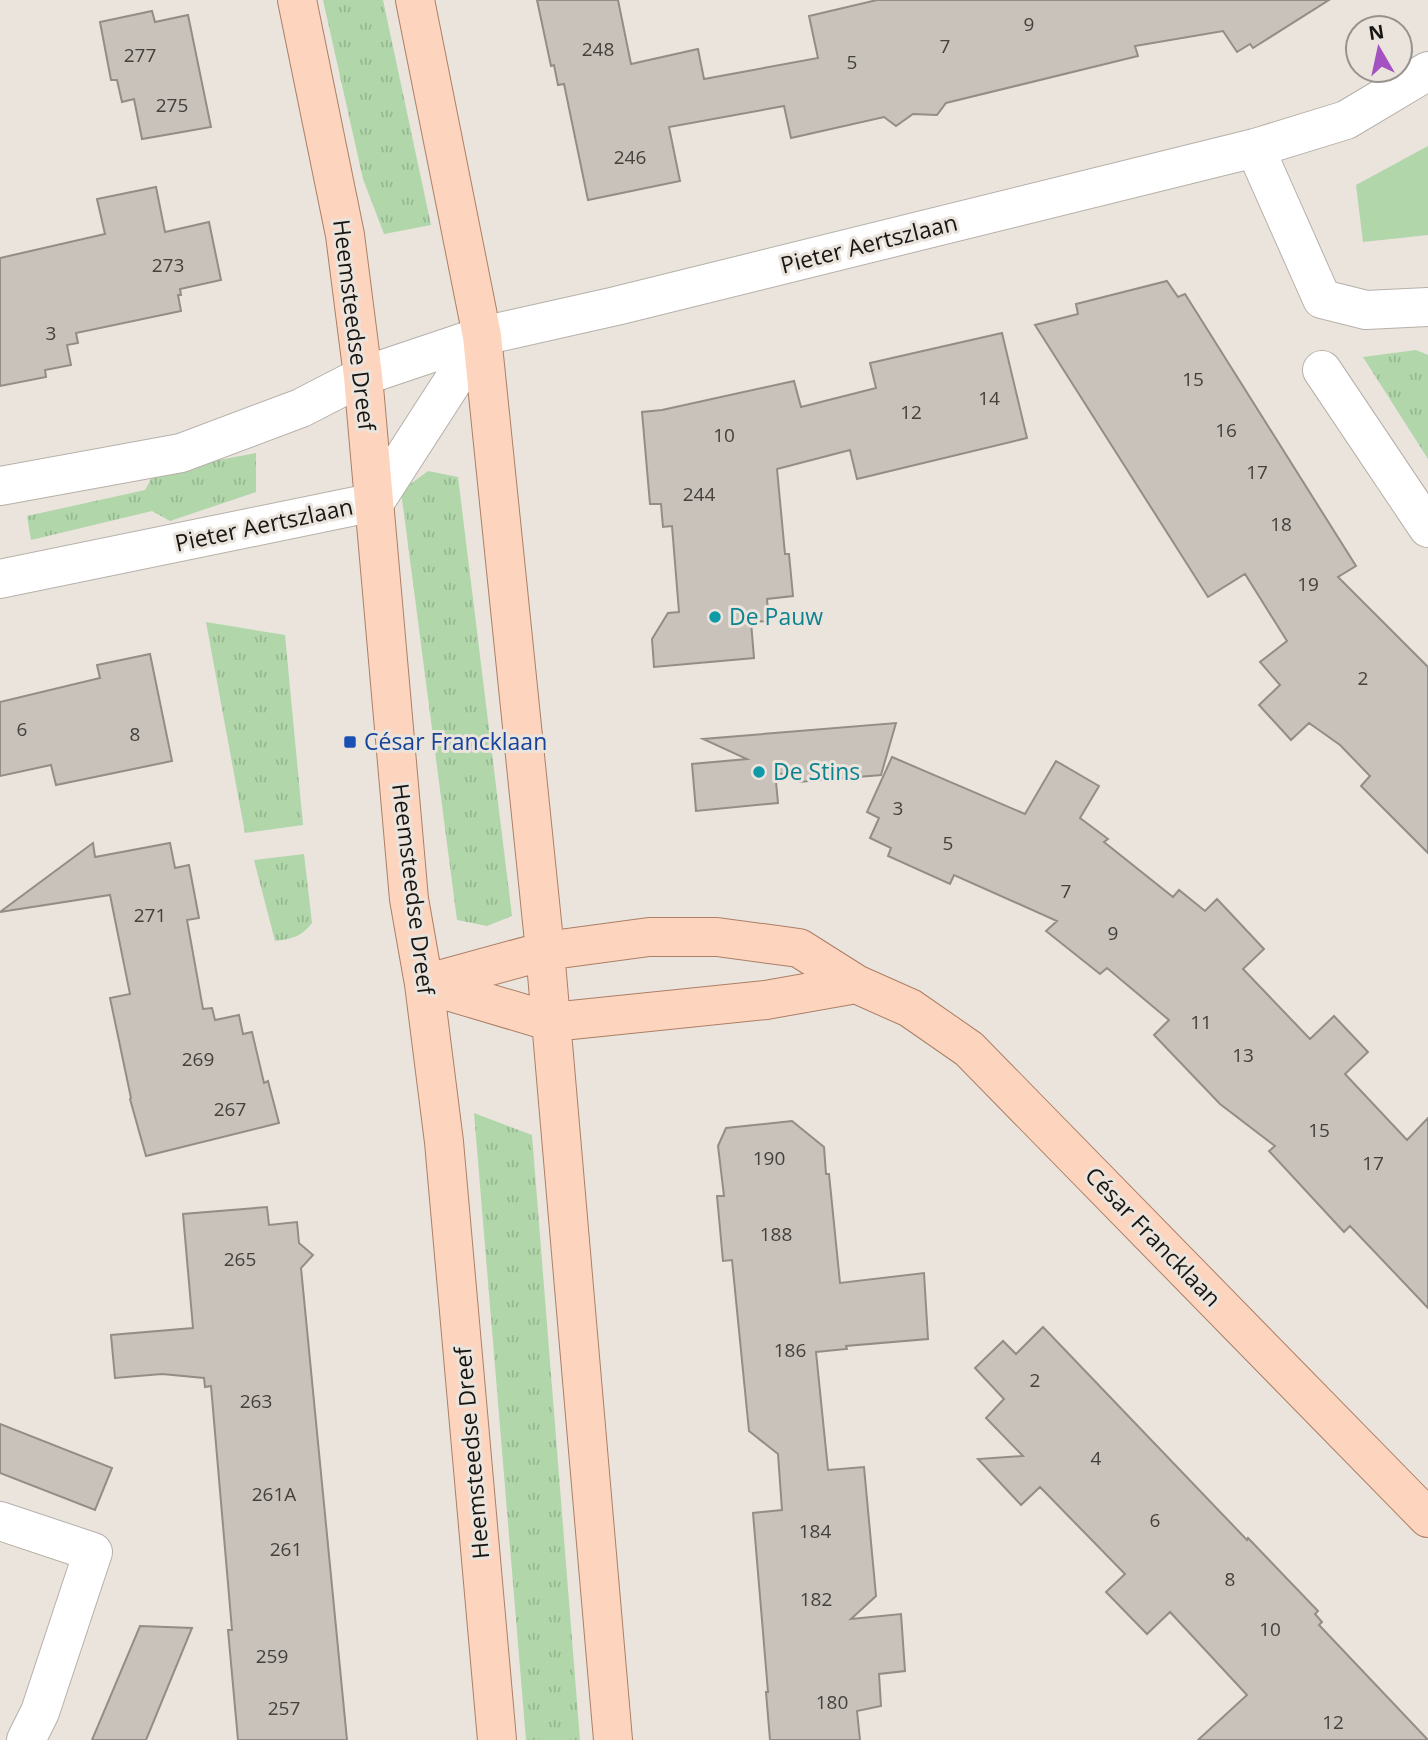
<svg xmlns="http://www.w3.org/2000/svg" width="1428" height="1740" font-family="'Open Sans',sans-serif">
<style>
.grass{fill:url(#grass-tufts)}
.green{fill:#b0d6aa}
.building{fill:#c8c2bb;stroke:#928d86;stroke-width:2}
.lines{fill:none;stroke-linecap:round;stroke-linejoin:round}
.minor-casing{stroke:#b6b0a9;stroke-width:40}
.major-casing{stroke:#ac7f66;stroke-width:40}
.minor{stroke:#fff;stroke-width:38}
.major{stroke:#fdd4be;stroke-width:38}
.culture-dot{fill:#0f9aa8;stroke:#eae4dd;stroke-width:2.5}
.transit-dot{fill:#1a4fb4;stroke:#eae4dd;stroke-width:2.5}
.labels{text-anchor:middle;stroke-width:6;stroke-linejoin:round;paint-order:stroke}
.number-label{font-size:19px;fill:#44413d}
.street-label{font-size:23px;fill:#181613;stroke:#eae4dd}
.culture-label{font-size:23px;fill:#0d838f;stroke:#eae4dd;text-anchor:start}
.transit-label{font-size:23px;fill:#164399;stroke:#eae4dd;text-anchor:start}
</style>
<defs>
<pattern id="grass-tufts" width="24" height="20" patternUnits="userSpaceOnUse" patternTransform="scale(1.75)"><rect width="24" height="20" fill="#b0d6aa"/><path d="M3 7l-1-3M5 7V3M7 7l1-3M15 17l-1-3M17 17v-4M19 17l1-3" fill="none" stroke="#97b791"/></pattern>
</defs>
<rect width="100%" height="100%" fill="#eae4dd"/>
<path class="grass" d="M323 0H383L431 225 384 234 363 179Z
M1416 350 1428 355V459L1363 357Z
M256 453V492L170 521 152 511 31 540 27 516 145 490 155 472Z
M428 471 458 477 512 916 487 926 457 920 401 491Z
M206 622 285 635 303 825 245 833Z
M304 854 312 923C301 937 292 939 275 941L254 860Z
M474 1113 532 1135 580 1740H526Z"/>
<path class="green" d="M1428 146V235L1363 242 1356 185Z"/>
<path class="building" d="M537 0H618L631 64 698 49 704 79 818 58 809 16 877 0H1329L1253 48 1250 44 1237 52 1223 31 1135 46 1138 56 946 103 937 115 913 114 896 126 884 117 791 138 784 106 669 127 680 181 588 200 564 84 558 85 554 65 551 66Z
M152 11 155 22 188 15 211 127 142 139 134 99 122 102 117 80H111L100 22Z
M156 187 165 232 209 222 221 280 180 289 181 295H178L181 311 76 333 78 343 67 345 71 365 45 370 46 377 0 386V258L105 234 97 199Z
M1167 281 1178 297 1185 294 1356 566 1338 577 1428 667V853L1361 786 1370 776 1340 745 1309 723 1291 740 1259 705 1280 685 1260 662 1287 641 1245 574 1208 597 1035 325 1078 314 1076 304Z
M1002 333 1027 438 857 479 850 450 777 469 785 554H789L793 596 767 599 769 621 751 622 754 658 654 667 652 639 668 613 679 612 672 526 663 527 661 504H650L642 412 662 410 794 381 801 407 876 388 870 363Z
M150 654 172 761 56 785 51 765 0 776V702L100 678 97 665Z
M896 723 881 775 798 782 775 771 778 803 696 811 692 764 747 759 703 739Z
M892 757 1025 814 1056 761 1099 786 1080 818 1108 839 1104 842 1173 897 1179 890 1205 911 1217 899 1264 949 1243 969 1310 1039 1334 1016 1368 1052 1345 1074 1407 1140 1428 1118V1308L1350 1226 1344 1232 1269 1151 1275 1146 1220 1104 1154 1035 1169 1020 1107 968 1100 974 1046 931 1057 921 954 875 950 884 888 856 891 848 870 838 879 818 867 812Z
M93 843 95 857 170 843 175 868 189 865 199 918 187 920 203 1009 212 1008 215 1020 239 1015 243 1034 252 1032 264 1083 268 1081 279 1123 146 1156 130 1099 131 1098 110 998 130 994 110 895 0 912Z
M792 1121 824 1147 826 1174H829L840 1283 924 1273 928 1339 846 1346 847 1349 816 1352 828 1470 864 1467 876 1596 851 1619 901 1614 905 1671 879 1674 881 1706 857 1711 860 1740H770L766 1692H768L753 1513 782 1510 778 1454 749 1431 732 1260 723 1261 717 1196H724L718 1146 726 1128Z
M267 1207 269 1225 297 1222 299 1243 313 1255 301 1268 347 1740H238L228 1630H232L211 1386 205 1387 204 1378 162 1374 115 1378 111 1335 193 1328 183 1214Z
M1043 1327 1247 1540 1248 1538 1318 1611 1315 1614 1322 1622 1319 1625 1428 1740H1198L1247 1695 1170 1612 1147 1634 1106 1592 1125 1574 1040 1487 1021 1505 978 1459 1023 1456 986 1418 1004 1399 975 1368 1003 1341 1016 1354Z
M0 1424 112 1468 95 1510 0 1473Z
M140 1626 192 1628 146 1740H92Z"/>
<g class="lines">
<defs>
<path id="minor" d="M1255 148 1322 299 1366 310 1428 307
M1322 370 1428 528
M0 486 181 453 301 408 363 376 482 336 616 306 1255 148 1346 120 1428 71
M0 579 375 502 482 336
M0 1521 93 1552 40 1712 26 1740"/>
<path id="major" d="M297 0 345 235 363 376 409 899 424 984 444 1142 497 1740
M415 0 482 336 545 951 613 1740
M424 984 545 951 649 937H717L799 948 856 984 910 1008 969 1049 1428 1518
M424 984 552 1022 766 1000 856 984"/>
</defs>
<use href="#minor" class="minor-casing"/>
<use href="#major" class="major-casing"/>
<use href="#minor" class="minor"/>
<use href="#major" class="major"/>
</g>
<g class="culture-dot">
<circle cx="715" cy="617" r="7"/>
<circle cx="759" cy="772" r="7"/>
</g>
<rect class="transit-dot" x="343" y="735" width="14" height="14" rx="3.5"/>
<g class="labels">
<g class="number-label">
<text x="1029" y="31">9</text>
<text x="945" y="53">7</text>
<text x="598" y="56">248</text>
<text x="140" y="62">277</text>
<text x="852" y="69">5</text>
<text x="172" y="112">275</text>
<text x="630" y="164">246</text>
<text x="168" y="272">273</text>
<text x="51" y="340">3</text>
<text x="1193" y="386">15</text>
<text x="989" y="405">14</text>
<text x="911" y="419">12</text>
<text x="1226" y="437">16</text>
<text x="724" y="442">10</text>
<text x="1257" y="479">17</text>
<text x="699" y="501">244</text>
<text x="1281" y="531">18</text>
<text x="1308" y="591">19</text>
<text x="1363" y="685">2</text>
<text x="22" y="736">6</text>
<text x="135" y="741">8</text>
<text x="898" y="815">3</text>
<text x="948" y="850">5</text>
<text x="1066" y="898">7</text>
<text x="150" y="922">271</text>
<text x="1113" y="940">9</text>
<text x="1201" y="1029">11</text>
<text x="1243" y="1062">13</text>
<text x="198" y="1066">269</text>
<text x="230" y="1116">267</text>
<text x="1319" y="1137">15</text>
<text x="769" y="1165">190</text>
<text x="1373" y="1170">17</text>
<text x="776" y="1241">188</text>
<text x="240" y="1266">265</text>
<text x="790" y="1357">186</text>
<text x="1035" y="1387">2</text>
<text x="256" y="1408">263</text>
<text x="1096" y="1465">4</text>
<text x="274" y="1501">261A</text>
<text x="1155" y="1527">6</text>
<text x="815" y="1538">184</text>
<text x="286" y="1556">261</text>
<text x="1230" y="1586">8</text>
<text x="816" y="1606">182</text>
<text x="1270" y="1636">10</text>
<text x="272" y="1663">259</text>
<text x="832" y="1709">180</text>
<text x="284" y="1715">257</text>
<text x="1333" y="1729">12</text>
</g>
<g class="street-label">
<text transform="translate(869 244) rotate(-14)" y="8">Pieter Aertszlaan</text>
<text transform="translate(354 325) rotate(83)" y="8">Heemsteedse Dreef</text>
<text transform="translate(264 525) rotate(-12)" y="8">Pieter Aertszlaan</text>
<text transform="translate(413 889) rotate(83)" y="8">Heemsteedse Dreef</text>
<text transform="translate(1153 1237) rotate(46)" y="8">César Francklaan</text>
<text transform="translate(472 1453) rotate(-95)" y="8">Heemsteedse Dreef</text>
</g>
<g class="culture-label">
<text x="729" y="625">De Pauw</text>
<text x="773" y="780">De Stins</text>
</g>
<g class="transit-label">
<text x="364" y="750">César Francklaan</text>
</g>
</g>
<g transform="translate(1379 49) rotate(351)"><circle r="33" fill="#eae4dd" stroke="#96928c" stroke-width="2"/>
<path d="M0-5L12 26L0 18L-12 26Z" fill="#a452c2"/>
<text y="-10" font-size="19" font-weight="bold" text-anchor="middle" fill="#181613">N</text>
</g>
</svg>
